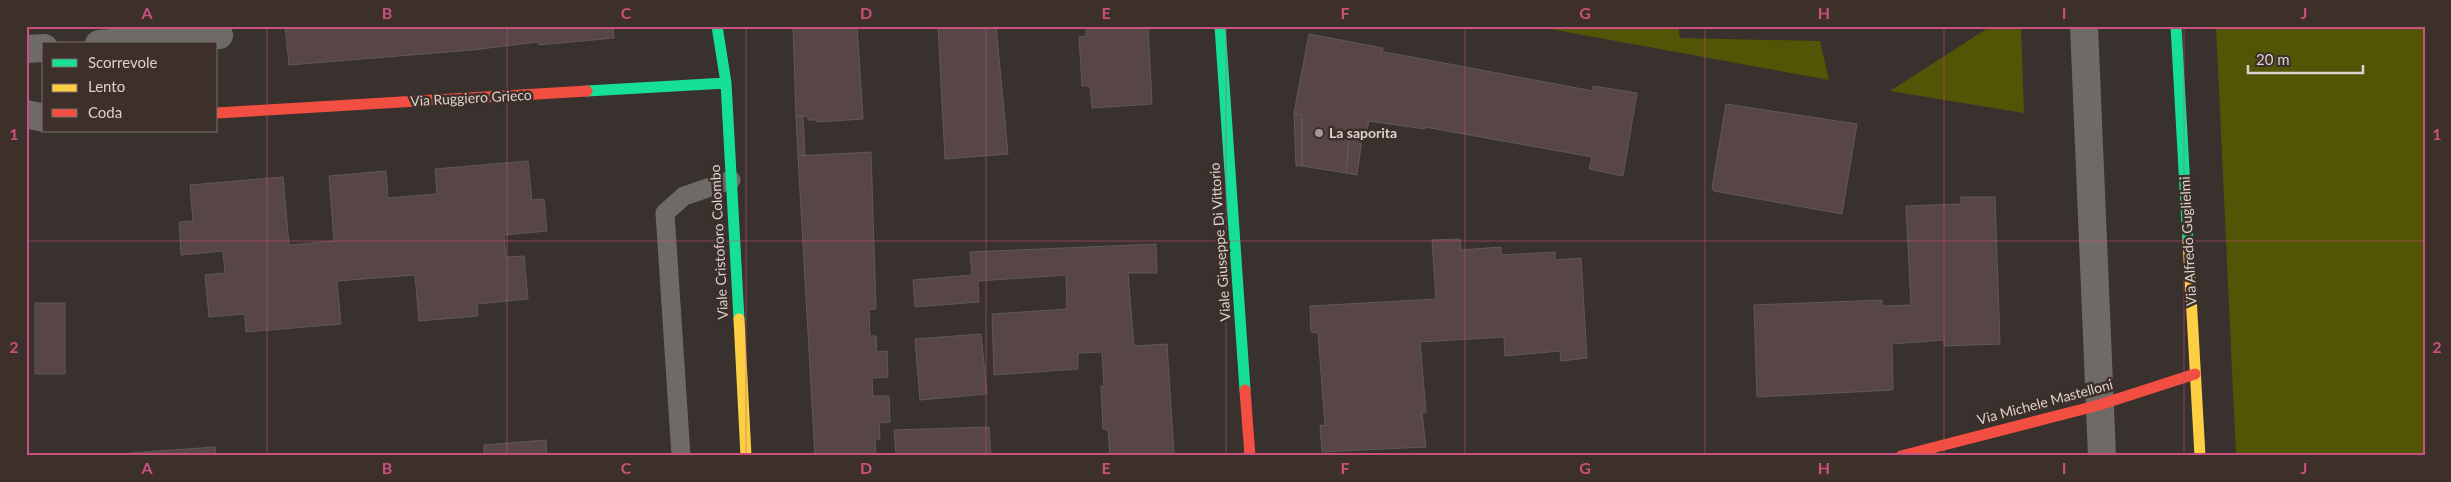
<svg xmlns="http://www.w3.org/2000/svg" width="2451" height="482" font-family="Lato,sans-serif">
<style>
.green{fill:#525406}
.building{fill:#574547;stroke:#605958}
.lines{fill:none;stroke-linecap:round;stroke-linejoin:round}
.lane{stroke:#6e6a68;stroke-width:19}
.street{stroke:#6e6a68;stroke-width:28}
.fast{stroke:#16e098;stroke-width:11}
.slow{stroke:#ffcf43;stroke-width:11}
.jam{stroke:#f24e42;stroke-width:11}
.grid{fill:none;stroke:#ca507e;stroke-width:1;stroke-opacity:0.55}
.poi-dot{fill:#a39a97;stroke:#3d2f29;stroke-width:2}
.labels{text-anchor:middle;stroke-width:5;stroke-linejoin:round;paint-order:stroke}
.street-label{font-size:14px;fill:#dcd3cf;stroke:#3d2f29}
.poi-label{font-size:14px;font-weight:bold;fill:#dcd3cf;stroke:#3d2f29;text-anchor:start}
.neatline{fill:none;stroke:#ca507e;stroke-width:2}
.grid-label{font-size:16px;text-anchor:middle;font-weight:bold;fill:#ca507e}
</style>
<rect width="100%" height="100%" fill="#39312e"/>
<path class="green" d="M1534 26H1678L1680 38 1820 41 1829 80Z
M1991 26H2021L2024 113 1890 91Z
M2216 26H2425V456H2236Z"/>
<path class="building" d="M285 26H613L614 38 539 45 538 42 472 50 289 65Z
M793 26H857L863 119 817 122V120H808V116H796Z
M938 26H996L1008 154 945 159Z
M1086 26H1148L1152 104 1092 108 1090 86H1082L1079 37 1086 36Z
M1309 34 1383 48 1382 52 1396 54 1593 91V86L1637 93 1623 176 1589 169 1592 157 1425 127V129L1369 121 1366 133 1350 130 1346 173 1302 166V115L1294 113Z
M1726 104 1857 124 1842 214 1714 191 1712 188Z
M1294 113 1302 115V166H1296Z
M796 116H803L805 155 798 156Z
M1350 130 1363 132 1357 175 1346 173Z
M871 152 876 309 869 310 870 336H876L877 352 887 351 888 377 872 378 873 396H889L890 422 879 423 880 439H875L876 456H815L798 156Z
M528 161 532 200 544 199 547 231 504 235 506 257 524 256 528 299 477 304 478 316 419 321 415 275 337 281 341 324 246 332 245 314 209 317 205 275 225 273 223 251 181 255 179 222 193 221 190 185 283 177 289 245 334 241 329 176 386 171 388 198 437 194 435 169Z
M1961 197H1995L2000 344 1944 346V340L1892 344 1893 390 1757 397 1754 305 1882 300V306L1911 305 1906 206 1961 204Z
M1460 239 1461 250 1501 247V255L1555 252V260L1581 258 1587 358 1561 361 1560 351 1505 356 1504 337 1420 342 1426 412 1422 413 1426 447 1322 452 1320 425 1325 426 1318 333 1311 332 1310 306 1436 299 1432 240Z
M1156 244 1157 273H1128L1134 346 1167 344 1174 456H1110L1108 430 1103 429 1101 386H1104L1102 352 1078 353V369L994 375 992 314 1067 309 1066 275 978 281 979 302 915 307 913 280 972 275 970 252Z
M35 303H65V374H35Z
M981 334 987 394 920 400 915 339Z
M989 427 991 456H896L894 430Z
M546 440 547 456H484V445Z
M215 447 216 456H130L129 453Z"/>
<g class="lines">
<path class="lane" d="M681 456 665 213 684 196 731 180"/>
<path class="street" d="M2084 26 2102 456
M99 44 219 35
M26 49 44 48
M26 114 44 118"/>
<path class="fast" d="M717 26 726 83 739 319
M1220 26 1245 390
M2176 26 2188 242
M587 91 726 83"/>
<path class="slow" d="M2188 242 2200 456
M739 319 746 456"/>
<path class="jam" d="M216 113 587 91
M1245 390 1250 456
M1901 456 2099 405 2195 374"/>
</g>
<path class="grid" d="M267 26V456M507 26V456M746 26V456M986 26V456M1226 26V456M1465 26V456M1705 26V456M1944 26V456M2184 26V456M26 241H2425"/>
<circle class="poi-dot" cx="1319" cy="133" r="5"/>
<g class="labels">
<g class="street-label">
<text transform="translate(471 98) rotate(-3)" y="5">Via Ruggiero Grieco</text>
<text transform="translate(2188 241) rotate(-93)" y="5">Via Alfredo Guglielmi</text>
<text transform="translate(719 242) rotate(-93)" y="5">Viale Cristoforo Colombo</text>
<text transform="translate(1220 242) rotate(-94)" y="5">Viale Giuseppe Di Vittorio</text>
<text transform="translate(2045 402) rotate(-15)" y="5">Via Michele Mastelloni</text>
</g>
<g class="poi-label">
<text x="1329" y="138">La saporita</text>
</g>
</g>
<rect width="2451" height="482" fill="none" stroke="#3d2f29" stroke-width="55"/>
<rect x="42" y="42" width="175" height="90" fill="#3d2f29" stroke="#7d716b"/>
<rect x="52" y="59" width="25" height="8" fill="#16e098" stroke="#7d716b"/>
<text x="88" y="68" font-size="15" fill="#dcd3cf">Scorrevole</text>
<rect x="52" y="84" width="25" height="8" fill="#ffcf43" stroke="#7d716b"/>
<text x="88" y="92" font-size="15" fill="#dcd3cf">Lento</text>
<rect x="52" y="109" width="25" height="8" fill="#f24e42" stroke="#7d716b"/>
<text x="88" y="118" font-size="15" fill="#dcd3cf">Coda</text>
<path d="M2248 65v8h115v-8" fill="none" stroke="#dcd3cf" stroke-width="2.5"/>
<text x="2256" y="65" font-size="15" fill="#dcd3cf" stroke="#3d2f29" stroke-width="4" paint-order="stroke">20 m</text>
<rect x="28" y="28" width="2396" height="426" class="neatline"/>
<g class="grid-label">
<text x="147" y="19">A</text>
<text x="387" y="19">B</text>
<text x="626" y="19">C</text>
<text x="866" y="19">D</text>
<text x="1106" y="19">E</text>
<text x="1345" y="19">F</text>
<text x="1585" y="19">G</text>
<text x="1824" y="19">H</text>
<text x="2064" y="19">I</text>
<text x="2304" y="19">J</text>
<text x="14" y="140">1</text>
<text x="2437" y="140">1</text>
<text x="14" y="353">2</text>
<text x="2437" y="353">2</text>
<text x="147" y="474">A</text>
<text x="387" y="474">B</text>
<text x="626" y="474">C</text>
<text x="866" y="474">D</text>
<text x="1106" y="474">E</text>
<text x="1345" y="474">F</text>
<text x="1585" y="474">G</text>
<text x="1824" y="474">H</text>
<text x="2064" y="474">I</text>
<text x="2304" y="474">J</text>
</g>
</svg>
